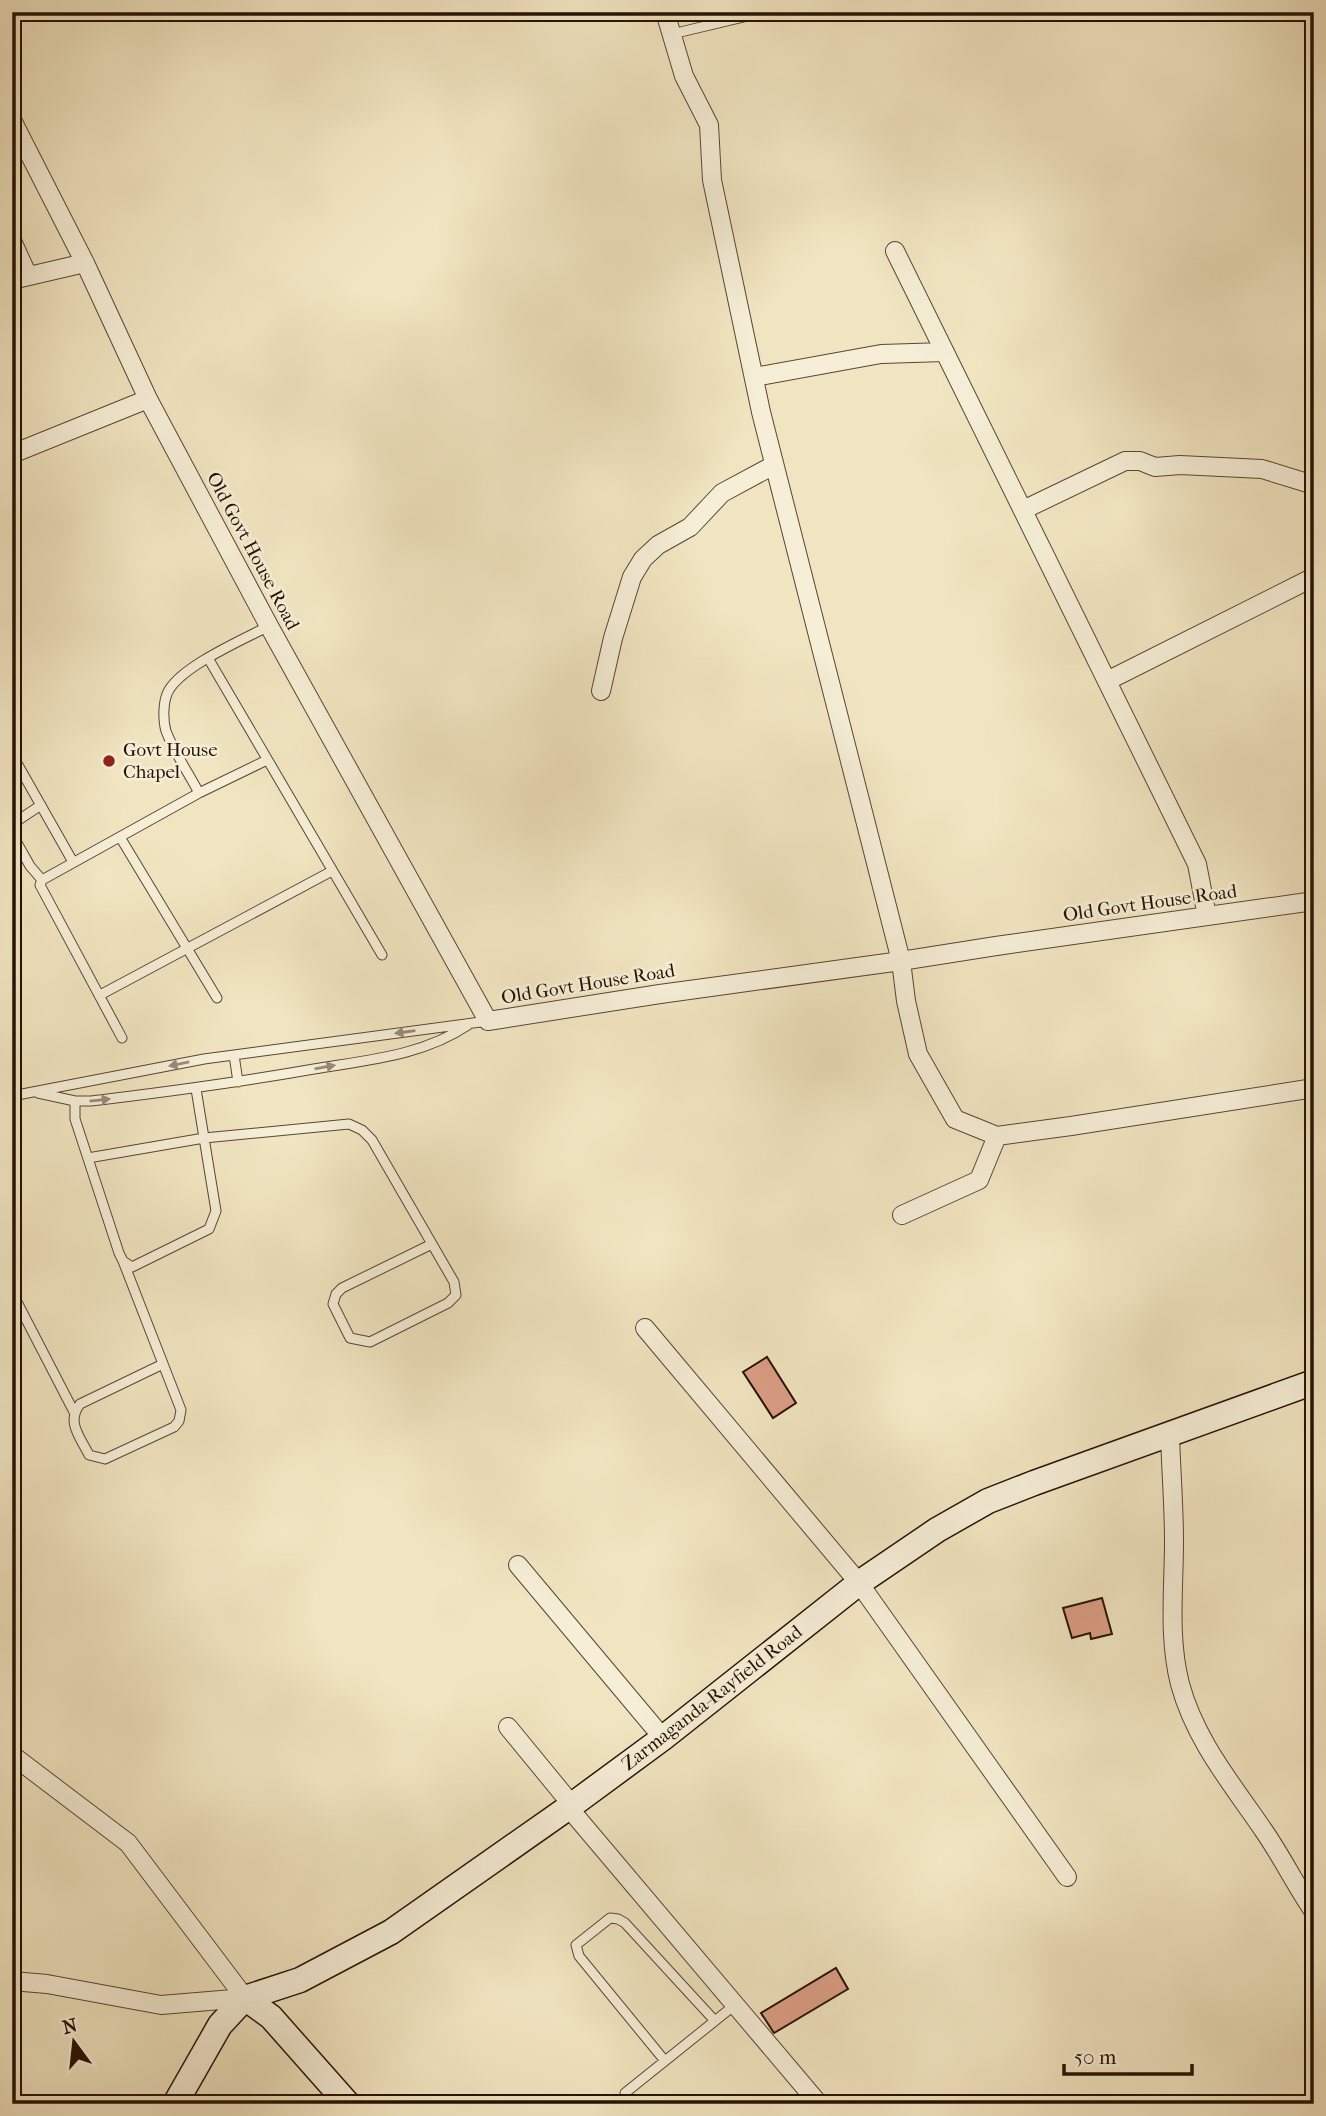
<svg xmlns="http://www.w3.org/2000/svg" width="1326" height="2116" viewBox="0 0 1326 2116" font-family="'IM FELL French Canon',serif">
<rect width="100%" height="100%" fill="#f1e5c1"/>
<filter id="stains"><feTurbulence type="fractalNoise" baseFrequency=".00286" numOctaves="4"/><feColorMatrix values="0 0 0 0 .2 0 0 0 0 .09 0 0 0 0 .02 0 0 0 .5 -.17"/></filter>
<radialGradient id="worn" r=".72"><stop offset=".6" stop-color="#630" stop-opacity="0"/><stop offset="1" stop-color="#630" stop-opacity=".3"/></radialGradient>
<!-- building -->
<path fill="#db9e85" stroke="#251103" stroke-width="2" d="M767,1357L796,1403L773,1418L743,1372Z
M1102,1598L1112,1634L1091,1639L1090,1633L1072,1638L1063,1608Z
M836,1968L848,1989L774,2033L761,2013Z"/>
<g fill="none" stroke-linecap="round" stroke-linejoin="round">
<!-- lane casing -->
<g stroke="#584632" stroke-width="11">
<path id="lane" d="M672,34L764,12
M208,658L382,955
M18,765L73,862
M199,793C190,776 172,748 166,731C163,721 163,704 167,694C177,668 244,639 269,626
M12,827L14,823L41,805
M12,834L30,866L42,880
M120,837L217,998
M100,995L332,871
M122,1038L40,885L42,880L199,793L267,760
M234,1055L238,1082
M38,1093L75,1101H91C166,1092 240,1082 314,1069C367,1060 422,1056 468,1025
M12,1096L204,1059L488,1021
M75,1101V1119L119,1253L123,1261L132,1267L209,1229L216,1211L196,1089
M88,1158L204,1138L349,1124L362,1130L372,1140L454,1282L456,1295L448,1303L370,1342L350,1338L333,1304L336,1294L342,1288L432,1244
M123,1261L181,1410L179,1421L174,1427L105,1459L89,1455C80,1437 66,1422 80,1404L163,1364
M16,1300L74,1412
M665,2061L579,1956L576,1945L610,1918L618,1919L625,1923L715,2021
M625,2093L736,2004"/>
</g>
<!-- street casing -->
<g stroke="#584632" stroke-width="20">
<path id="street" d="M665,12L684,76L709,125L712,180L761,412L901,961L906,1001L918,1054L955,1119L997,1136L1071,1126L1314,1088
M12,120L85,263L148,399L269,626L488,1021L660,994L901,961L996,946L1314,901
M12,241L28,276
M895,251L1197,864L1207,916
M12,280L85,263
M754,377L881,354L945,352
M12,454L148,399
M1023,510L1125,461H1140L1155,467L1180,465L1262,469L1314,485
M1107,681L1314,577
M601,691L613,638L632,577L643,559L658,545L690,527L722,493L774,465
M902,1215L979,1180L997,1136
M645,1328L859,1583L1067,1877
M1170,1435C1171,1470 1174,1506 1174,1541C1174,1589 1168,1637 1180,1684C1195,1740 1232,1784 1264,1831C1282,1857 1296,1886 1314,1912
M518,1565L663,1738
M508,1727L572,1805
M12,1755L128,1843L245,1998
M568,1807L819,2104
M12,1981L47,1984L161,2005L245,1998"/>
</g>
<!-- secondary casing -->
<g stroke="#251103" stroke-width="27">
<path id="secondary" d="M245,1998L271,2017L348,2104
M175,2104L220,2025L245,1998L300,1980L391,1932L572,1805L663,1738L859,1583L937,1530L988,1501L1034,1483L1314,1382"/>
</g>
<!-- lane -->
<use href="#lane" stroke="#f6eed7" stroke-width="9"/>
<!-- street -->
<use href="#street" stroke="#f6eed7" stroke-width="18"/>
<!-- secondary -->
<use href="#secondary" stroke="#f6eed7" stroke-width="24"/>
</g>
<!-- one-way arrows -->
<defs><path id="oneway-solid" d="M-6-.8H1V-3.2L6.5 0L1 3.2V.8H-6Z" transform="scale(1.75)"/></defs>
<g fill="#988b78">
<use href="#oneway-solid" transform="translate(405 1032) rotate(172)"/>
<use href="#oneway-solid" transform="translate(179 1064) rotate(169)"/>
<use href="#oneway-solid" transform="translate(325 1067) rotate(-10)"/>
<use href="#oneway-solid" transform="translate(100 1100) rotate(-6)"/>
</g>
<!-- markers -->
<circle fill="#8f2418" stroke="#f6eed7" stroke-width="2.5" cx="109" cy="761" r="7"/>
<g text-anchor="middle" dominant-baseline="central" stroke-width="5" stroke-linejoin="round" paint-order="stroke">
<!-- street labels -->
<g font-size="19" fill="#251103" stroke="#f6eed7">
<text transform="translate(253 551) rotate(62)">Old Govt House Road</text>
<text transform="translate(1150 903) rotate(-8)">Old Govt House Road</text>
<text transform="translate(588 984) rotate(-9)">Old Govt House Road</text>
<text transform="translate(712 1698) rotate(-38)">Zarmaganda-Rayfield Road</text>
</g>
<!-- poi labels -->
<g font-size="19" fill="#251103" stroke="#f6eed7" text-anchor="start">
<text x="123" y="750">Govt House<tspan x="123" dy="22">Chapel</tspan></text>
</g>
</g>
<!-- margin -->
<rect width="1326" height="2116" fill="none" stroke="#f1e5c1" stroke-width="42"/>
<rect x="14" y="14" width="1298" height="2088" fill="none" stroke="#251103" stroke-width="3.5"/>
<rect x="21" y="21" width="1284" height="2074" fill="none" stroke="#251103" stroke-width="2"/>
<!-- north arrow -->
<g transform="translate(74 2042) rotate(345)" stroke="#f6eed7" stroke-width="5" paint-order="stroke">
<path d="M0-5L12 26L0 18L-12 26Z" fill="#251103"/>
<text y="-10" font-size="19" font-weight="bold" text-anchor="middle" fill="#251103">N</text>
</g>
<!-- scale -->
<path d="M1064 2064v10h128v-10" fill="none" stroke="#251103" stroke-width="3.5"/>
<text x="1074" y="2064" font-size="21" fill="#251103" stroke="#f6eed7" stroke-width="5" paint-order="stroke">50 m</text>
<rect width="100%" height="100%" filter="url(#stains)"/>
<rect width="100%" height="100%" fill="url(#worn)"/>
</svg>
